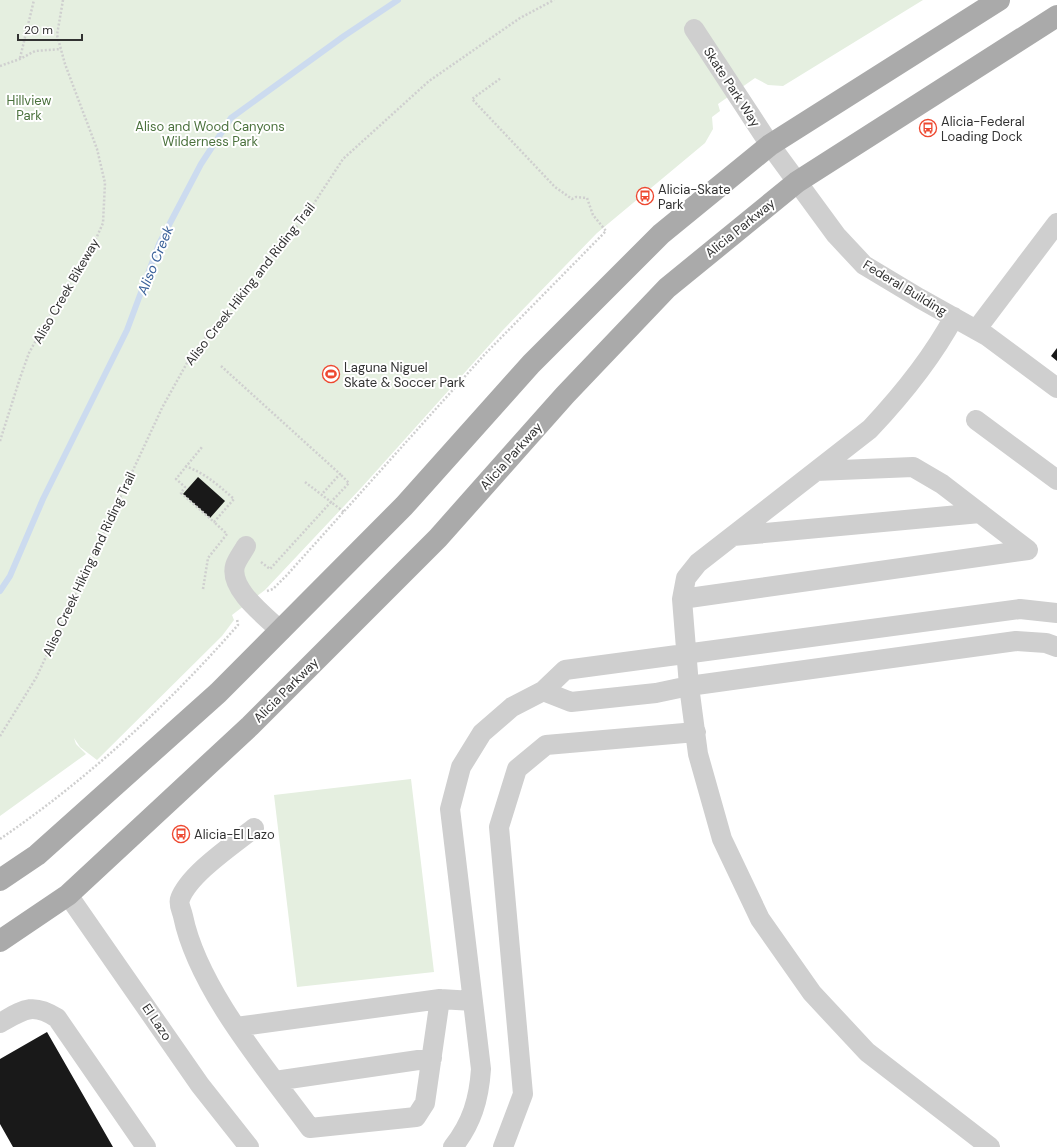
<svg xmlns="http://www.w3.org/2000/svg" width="1057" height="1147" viewBox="0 0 1057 1147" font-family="'DM Sans',sans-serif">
<rect width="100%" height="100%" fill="#fff"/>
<!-- green -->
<path fill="#e5efe0" d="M0,0H923L783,86L768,85L755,78L718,104L720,111L712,117L713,129L705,143L597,233L502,331L362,487L265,590L232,615L234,620L222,636L97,760L80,747L74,738L76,744L86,754L0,816Z
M411,779L434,972L297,987L274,795Z"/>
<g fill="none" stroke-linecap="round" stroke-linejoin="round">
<!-- stream -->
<path stroke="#ccdbef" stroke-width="6" d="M0,591L10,576L43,499L127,330L159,244L201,164L231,118L344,36L398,0"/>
</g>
<!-- building -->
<path fill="#191919" d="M1057,348V361L1051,356Z
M198,477L225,501L210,518L183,494Z
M47,1032L113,1147H13L0,1124V1059Z"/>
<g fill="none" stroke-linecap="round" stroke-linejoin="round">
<!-- path -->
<path stroke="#cfcfcf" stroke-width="2.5" stroke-dasharray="2 2" stroke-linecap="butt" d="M20,58L34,0
M0,66L20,59L35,51L61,49
M221,366L340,474L322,494
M0,441L20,378L29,353L48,318L91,250L103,223L105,183L97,149L65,64L57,35L63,0
M185,466C205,473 218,485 234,499L214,522L181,493L185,487L176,479L202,447
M305,482L331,502L349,483L340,474
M261,562L270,569L331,502L344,512
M203,589L208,558L227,534L214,522
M267,591L273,589L287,575L485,354L606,231L593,215L587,198L576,197L572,199L555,187L472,99L501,78
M0,736L36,678L162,408L192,354L307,214L343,159L429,81L520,18L554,0
M0,839C88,779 168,705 238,625L237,619"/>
<!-- minor -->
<path stroke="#cfcfcf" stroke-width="20" d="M694,29L770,145L836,235L864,265L919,298L987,336L1057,388
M954,317C932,358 901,396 870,429L698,563L686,578L682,599L689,686L698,754L722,839L760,919L812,993L867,1052L990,1147
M976,330L1057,223
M976,420L1057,480
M816,471L913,467L942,484L1028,550
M733,536L980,513
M246,546C243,552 237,559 235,566C229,589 265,616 281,631
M682,599L1028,550
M543,691L571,702L656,693L689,686L1016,641L1046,643L1057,647
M254,828C233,845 189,874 180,899C178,904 182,911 183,916C198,989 266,1068 310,1128L416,1117L425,1103L440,999
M68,895L200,1085L249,1147
M0,1023C23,1010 32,1002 57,1018L146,1147
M236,1027L440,999L473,1001
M275,1081L432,1058
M453,1147C472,1123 479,1099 481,1069L450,809L461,767L482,733L512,707L543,691L565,670L1020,609L1057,613
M503,1147L523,1094L499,827L517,769L546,745L696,732"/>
<!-- major -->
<path stroke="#aaa" stroke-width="22" d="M0,880L37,855L218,693L404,506L531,364L661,234L770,145L999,0
M0,941L68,895L250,726L438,538L565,395L667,288L797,182L1057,16"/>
</g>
<!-- icons -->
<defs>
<g id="bus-ring" transform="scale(0.9)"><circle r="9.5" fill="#fff" stroke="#ee4830" stroke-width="1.5"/><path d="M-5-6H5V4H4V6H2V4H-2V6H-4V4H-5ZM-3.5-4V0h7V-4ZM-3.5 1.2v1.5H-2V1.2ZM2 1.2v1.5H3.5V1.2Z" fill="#ee4830"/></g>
<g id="stadium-ring" transform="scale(0.9)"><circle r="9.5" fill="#fff" stroke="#ee4830" stroke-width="1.5"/><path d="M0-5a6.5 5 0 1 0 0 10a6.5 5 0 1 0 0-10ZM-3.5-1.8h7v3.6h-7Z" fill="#ee4830"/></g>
</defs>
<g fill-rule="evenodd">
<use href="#bus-ring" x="928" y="128"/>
<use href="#bus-ring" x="645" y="196"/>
<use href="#stadium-ring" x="331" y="374"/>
<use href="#bus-ring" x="181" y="834"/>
</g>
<g text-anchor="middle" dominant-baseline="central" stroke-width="4" stroke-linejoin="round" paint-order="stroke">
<!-- street labels -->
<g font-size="13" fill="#323232" stroke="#fff">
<text transform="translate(732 87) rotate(57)">Skate Park Way</text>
<text transform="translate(740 228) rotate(-39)">Alicia Parkway</text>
<text transform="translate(250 284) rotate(-52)">Aliso Creek Hiking and Riding Trail</text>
<text transform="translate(905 288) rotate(31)">Federal Building</text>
<text transform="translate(66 291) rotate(-60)">Aliso Creek Bikeway</text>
<text transform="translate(511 456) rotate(-48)">Alicia Parkway</text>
<text transform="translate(89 564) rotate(-65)">Aliso Creek Hiking and Riding Trail</text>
<text transform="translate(286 690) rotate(-45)">Alicia Parkway</text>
<text transform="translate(157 1022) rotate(56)">El Lazo</text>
</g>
<!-- park labels -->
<g font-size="13" fill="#4a713c" stroke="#fff">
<text x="29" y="100">Hillview<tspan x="29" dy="15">Park</tspan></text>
<text x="210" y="126">Aliso and Wood Canyons<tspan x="210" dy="15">Wilderness Park</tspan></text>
</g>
<!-- poi labels -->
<g font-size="13" fill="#323232" stroke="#fff" text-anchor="start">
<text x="941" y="121">Alicia-Federal<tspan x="941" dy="15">Loading Dock</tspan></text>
<text x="658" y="189">Alicia-Skate<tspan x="658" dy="15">Park</tspan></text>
<text x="344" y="367">Laguna Niguel<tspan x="344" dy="15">Skate &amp; Soccer Park</tspan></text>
<text x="194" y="834">Alicia-El Lazo</text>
</g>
<!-- water labels -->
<g font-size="14" font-style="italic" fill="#3b629a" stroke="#fff">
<text transform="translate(155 260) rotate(-68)">Aliso Creek</text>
</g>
</g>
<!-- scale -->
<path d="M18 34v6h64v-6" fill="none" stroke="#323232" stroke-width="2"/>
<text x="24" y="34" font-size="12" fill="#323232" stroke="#ffffff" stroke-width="3" paint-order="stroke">20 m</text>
</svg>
